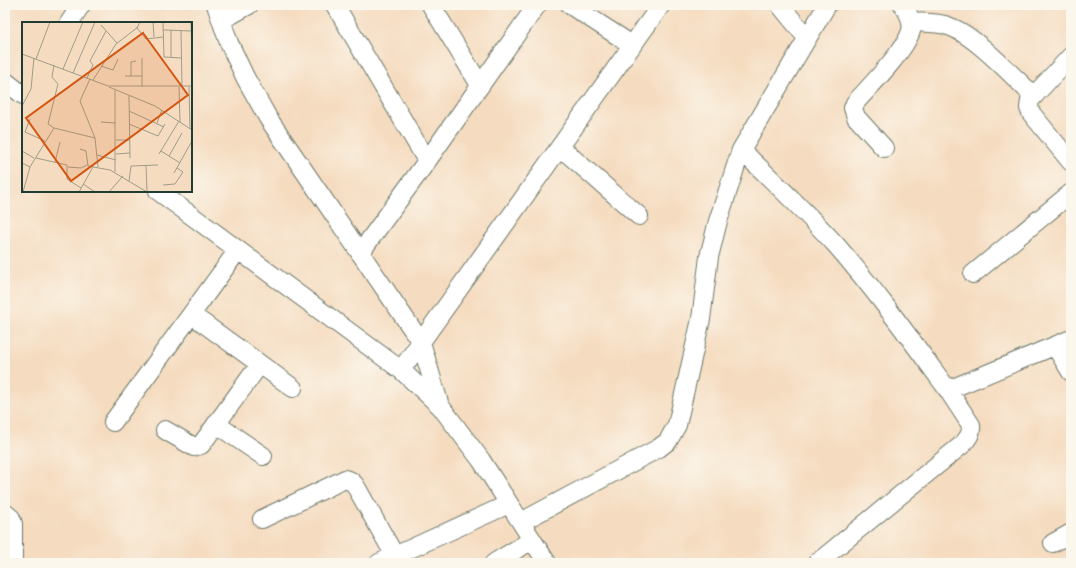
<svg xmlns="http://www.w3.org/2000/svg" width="1076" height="568" viewBox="0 0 1076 568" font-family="'IM FELL Double Pica',serif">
<rect width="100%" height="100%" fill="#fbf7ec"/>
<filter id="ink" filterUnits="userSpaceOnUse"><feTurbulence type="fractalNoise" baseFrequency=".025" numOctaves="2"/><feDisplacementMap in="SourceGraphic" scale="8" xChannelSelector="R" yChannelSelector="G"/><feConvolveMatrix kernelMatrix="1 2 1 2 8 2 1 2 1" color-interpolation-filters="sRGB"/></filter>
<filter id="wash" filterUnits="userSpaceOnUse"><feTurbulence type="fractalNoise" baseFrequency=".012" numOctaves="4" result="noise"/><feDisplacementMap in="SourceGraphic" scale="16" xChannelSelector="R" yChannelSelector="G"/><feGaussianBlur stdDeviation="0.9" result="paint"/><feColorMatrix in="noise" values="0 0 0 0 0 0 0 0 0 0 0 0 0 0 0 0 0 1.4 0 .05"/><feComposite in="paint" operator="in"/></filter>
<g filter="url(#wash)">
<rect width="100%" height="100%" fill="#f5dcc0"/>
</g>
<g filter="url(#ink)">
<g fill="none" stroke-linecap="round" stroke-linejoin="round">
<!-- minor casing -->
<g stroke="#6a7565" stroke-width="20">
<path id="minor" d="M216,5L229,43L245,77L268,118L421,342L440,406
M335,5L427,161
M431,5L480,85
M570,5L632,45
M780,5L807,38
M222,20L249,5
M911,22C923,23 937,22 948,26C974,34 1013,77 1034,96
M69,23L81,5
M1071,56L1030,100L1029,108L1031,113L1071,162
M5,81L23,95
M560,147L639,216
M884,148L856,117L853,108L855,103C870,86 905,51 911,31C913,22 908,12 903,5
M741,150C773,181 806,212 836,245C876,291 912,341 948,390L1071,339
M158,191L401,370L441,407L481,460L547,563
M360,253L427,161L537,5
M973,274L1071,193
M192,315L293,388
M1055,346L1071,372
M401,370L661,5
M113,422L238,250
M216,424L263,456
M165,430L194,447L201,445L260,364
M5,513L11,518L13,524V563
M262,519L345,479L351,481L355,485L395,556
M521,522L659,448L668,441L677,425L701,319L709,257L718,221L741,150L827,5
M1053,543L1071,533
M379,563L509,504
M494,563L532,540
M817,563L963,444C968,438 972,433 971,425L948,390"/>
</g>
<!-- minor -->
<use href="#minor" stroke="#fff" stroke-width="18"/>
</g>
</g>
<!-- overview -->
<g transform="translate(22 22)">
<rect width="170" height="170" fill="#f5dcc0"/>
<path fill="none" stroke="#9f9c88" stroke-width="1" d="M118,0L115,6L124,17L141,15M131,0L132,15M141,0L142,35L159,36M169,0L170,36M79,3L95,21M141,8L170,9M149,8V35M159,8L160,65M0,32L86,64H170M120,36V65M14,37L28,0M79,44L91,48L96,37M41,47L61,0M51,51L73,0M103,54H120M109,54V40L114,39M65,56L71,43L68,39L84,9M68,57L58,79L73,116L76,145M71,58L94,22L116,5M87,65L133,84L170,108M157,65L158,100M167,65L168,107M93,68V150M107,74L108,136M0,84L9,67L12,36M107,89L142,105M8,97L3,110L23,119M79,100L93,101M135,101L140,88M107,102L136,114L143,102M32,106L26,102L36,62L30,55L32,43M94,118H107M58,127L64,129L66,144L88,148L125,170M0,129L12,136M139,129L158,141M94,132L108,131M137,132L157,99M75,133L94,138M147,134L160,111M14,136L45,143V157L59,166M33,140L38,120M0,141L8,145L1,170M124,143L125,169M8,145L32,106L73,116M46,145L59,146L65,143M152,151L170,119M107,159L109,144L136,143M61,162L73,170M141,163L153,162L161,150L155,146M57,170L71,145M87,170L101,154"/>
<path fill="#d45610" fill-opacity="0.15" stroke="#d45610" stroke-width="2" d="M121,11L166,73L49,159L4,96Z"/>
<rect width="170" height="170" fill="none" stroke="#1f3d34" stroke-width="2"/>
</g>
<!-- margin -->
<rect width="1076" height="568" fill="none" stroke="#fbf7ec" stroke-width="20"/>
</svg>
